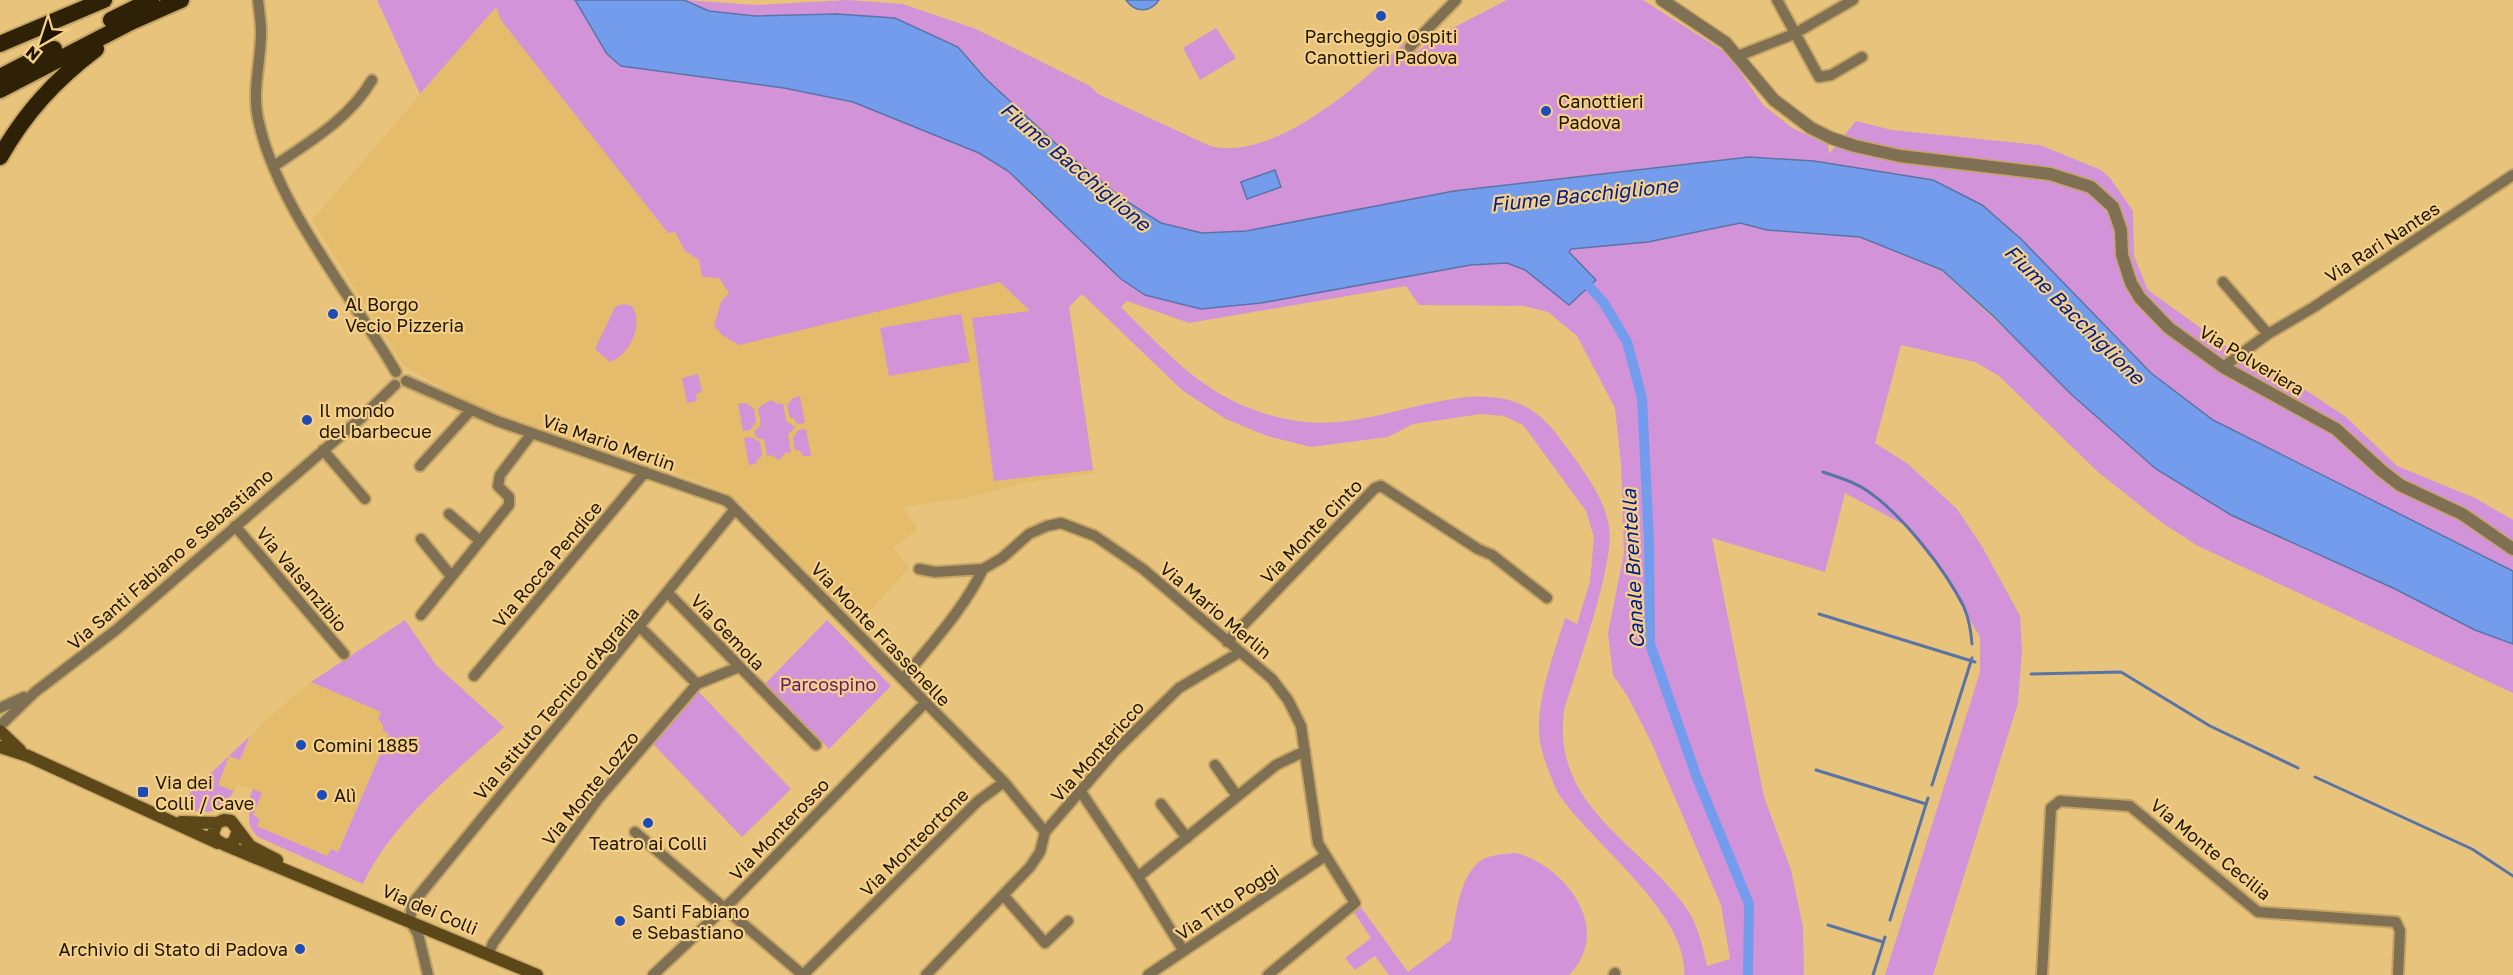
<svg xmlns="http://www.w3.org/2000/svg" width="2513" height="975" viewBox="0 0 2513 975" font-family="'Golos Text',sans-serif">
<rect width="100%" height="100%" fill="#e8c37b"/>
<!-- built -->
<path fill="#e4bc6b" d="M502,0L935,204L1082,294L1069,307L1094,473L1027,482L971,497L903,507L918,530L893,547L909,568L858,624L744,506L725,492L637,458L611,453L484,411L403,365L312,220Z
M311,682L381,712L383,725L389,734L337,852L328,856L257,826L253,816L262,793L237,784L234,791L218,785L229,756L240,760L250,739L265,720Z"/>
<!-- green -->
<path fill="#d393d9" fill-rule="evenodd" d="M377,0H575L607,54L621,66L784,88L853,102L979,153L1008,171L1037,201L1201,309L1261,303L1471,265L1507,263L1525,270L1569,305L1568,252L1571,249L1648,242L1739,223L1767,230L1860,237L1942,271L2156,469L2231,515L2393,588L2475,630L2513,644V693L2198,546L2161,522L2098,472L1999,376L1975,362L1901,345L1875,443L1908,464L1957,509L1983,548L2020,616L2022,651L2018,703L1933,975H1885L1980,672V637L1941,570L1904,525L1845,493L1825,572L1712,538L1764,797L1791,870L1803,927L1804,975H1684C1689,916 1596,846 1562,799C1554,789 1543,756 1540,743C1534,705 1554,654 1565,618L1577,624L1590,582L1594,537L1586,511L1523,425L1504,416L1481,414L1413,424L1388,437L1311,447L1267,436L1226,419L1183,391L1082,294L1069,307L1093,470L994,481L972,318L1030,311L1000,282L739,345L722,335L714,326L721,302L729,293L719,278L702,277L699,260L685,251L675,232L668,233L501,20L496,7L420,94ZM1406,286L1419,305L1524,306L1548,312L1577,336L1615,408L1621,464L1624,553L1608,633L1613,675L1628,697L1651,742L1721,905L1730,959L1707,966C1702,943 1697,921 1682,902C1634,840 1552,804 1564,711C1576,670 1615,565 1609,527C1604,495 1580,466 1561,440C1536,404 1505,392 1460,398C1404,405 1349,431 1291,420C1212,405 1175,361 1121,307L1127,301L1189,323Z
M684,0L757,5L848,0L903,4L976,29L1090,86L1098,94L1210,146C1275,162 1361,83 1405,42L1416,52L1445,32L1507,0H1643L1728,54L1763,105L1791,127L1828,145L1829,154L1856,121L1892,130L2040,145L2101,170L2110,178L2133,211L2134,256L2148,290L2238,355L2307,391L2346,417L2397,466L2475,498L2513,520V571L2213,420L2151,373L2021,239L1982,205L1933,180L1814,161L1684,164L1454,191L1246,231L1202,233L1161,223L1123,199L1066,153L985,78L958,47L895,18L837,14L755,16L709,11Z
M1216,28L1236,58L1200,80L1183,48Z
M623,304L632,306C644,324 630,355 610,362L595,349L615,307Z
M961,314L970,362L889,376L880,328Z
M698,374L702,392L696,394L697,401L687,403L682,378Z
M800,396L805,423L797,424L794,418H790L787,405L793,398Z
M771,400L778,404H783L786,421L795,427L788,435L791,452L785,453L779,460L771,455L767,456L764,439L757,438L754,432L761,425L758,408Z
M746,403L754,409L756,422L750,430L743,431L738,404Z
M806,429L811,456H803L800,451L795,450L793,438L798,430Z
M751,437L760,442L762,456L757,460L756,464L749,465L744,438Z
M405,620L436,665L504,727C454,774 393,820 363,884L258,837C247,826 248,817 252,804L248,802L253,789L262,793L253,815L260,819L257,826L327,856L331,849L338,852L389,734L383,731V725L378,719L381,712L311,682Z
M827,620L891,686L829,749L765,684Z
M698,691L791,789L742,837L653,744Z
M250,736L240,760L229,756L218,785L234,791C220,813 209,816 185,808L190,793Z
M1516,853C1566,866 1614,930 1569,975H1389L1375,956L1355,970L1345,958L1371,938L1353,911L1360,906L1408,972L1451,940C1456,916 1459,878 1479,862C1489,854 1504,854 1516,853Z"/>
<!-- water -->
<path fill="#749ced" stroke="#5a74a6" stroke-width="1.5" d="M575,0H684L709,11L755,16L837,14L895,18L958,47L985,78L1066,153L1123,199L1161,223L1202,233L1246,231L1454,191L1749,157L1814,161L1933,180L1982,205L2021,239L2151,373L2213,420L2513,571V644L2475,630L2393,588L2231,515L2156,469L2072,395L1993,316L1942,270L1860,237L1767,230L1740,223L1648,242L1571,249L1569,252L1596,280L1569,305L1525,270L1507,263L1471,265L1261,303L1201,309L1145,295L1121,279L1008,171L979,153L853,102L784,88L621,66L607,54Z
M1126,0H1159C1150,13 1135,13 1126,0Z
M1275,170L1281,187L1247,199L1241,182Z"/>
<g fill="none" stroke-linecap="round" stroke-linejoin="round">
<!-- stream -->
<path stroke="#5a74a6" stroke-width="3" d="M1823,472C1838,477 1853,481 1866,490C1902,514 1945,569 1964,607C1969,619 1971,631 1972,644
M1819,614L1975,662
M2031,674L2121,672L2210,726L2298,768
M1816,770L1926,804
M2315,777L2472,849L2513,876
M1932,785L1972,658
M1890,920L1928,798
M1828,925L1883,942
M1873,975L1885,937"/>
<!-- canal -->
<path stroke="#749ced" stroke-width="10" d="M1580,276L1604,303L1627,342L1642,398L1649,541L1650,644L1697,778L1749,904L1748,975"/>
<!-- minor casing -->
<g stroke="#c4a465" stroke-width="14">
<path id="minor" d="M258,0C259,11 261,21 261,32C261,63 251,92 259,123C278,208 353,297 396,372
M1777,0L1819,77L1831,75L1862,57
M1410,47L1456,0
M1738,56L1794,34L1853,0
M274,166C311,141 350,118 372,80
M2223,282L2268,334
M2223,367L2268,334L2314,307L2513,175
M406,381L497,421L727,501L1004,782L1045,832
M323,450L365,499
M420,466L470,411
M449,514L480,541
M235,526L344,654
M421,539L451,576
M919,569L935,572L983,569L1002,558L1029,534L1047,526L1061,523L1095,536L1143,569L1272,679L1288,700L1301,726L1318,843L1355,903L1268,975
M668,593L816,745
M421,615L509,505V497L498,486L500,475L532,433
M640,627L697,684
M1227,642L1375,488L1381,486L1478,549L1492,555L1547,598
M474,676L645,472
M903,679C931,644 964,609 983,569
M0,708L24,697
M0,726L35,692L116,630L361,418L395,385
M1215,765L1237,796
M1081,792L1138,877L1183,950
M1161,804L1187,838
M635,832L803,975L978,801L1004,782
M1138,877L1276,765L1305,751
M1004,896L1045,943L1068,921
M489,953L493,943L598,799L697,684L739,667
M428,975L418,934L410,921L412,904L735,509
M653,975L734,899L925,703
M926,975L1030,867L1040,852L1045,832L1114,752L1179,688L1240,652
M1148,975L1325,856
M1614,975L1615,973
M2042,975L2051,808L2060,801L2130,806L2258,912L2396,922L2400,931L2398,975"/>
</g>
<!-- tertiary casing -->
<g stroke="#c4a465" stroke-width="15">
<path id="tertiary" d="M1662,0L1726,43L1774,100L1811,128L1831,138L1855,146L1900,156L2050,174L2091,187L2113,207L2121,230L2122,255L2131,283L2140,298L2169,328L2223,367L2336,429L2382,471L2400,485L2462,514L2513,549"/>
</g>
<!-- secondary casing -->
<g stroke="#c4a465" stroke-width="15">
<path id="secondary" d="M0,731L20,750
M0,747L28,756L218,843
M181,822L217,823
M238,831L233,843L225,845L216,840L213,833L217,823L224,820L231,821L250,846L277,860
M225,845L537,975"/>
</g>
<!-- trunk casing -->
<g stroke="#c4a465" stroke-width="20">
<path id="trunk" d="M111,20L151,0
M0,44L104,0
M0,77L54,49
M0,90L131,22L181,0
M0,157C25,113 55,80 96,49"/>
</g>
<!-- minor -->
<use href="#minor" stroke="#7f7054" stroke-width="10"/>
<!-- tertiary -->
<use href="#tertiary" stroke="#7f7054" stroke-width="12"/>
<!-- secondary -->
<use href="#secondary" stroke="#5c4719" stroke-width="12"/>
<!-- trunk -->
<use href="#trunk" stroke="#2e2106" stroke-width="16"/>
</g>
<!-- markers -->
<g fill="#1d4bb8" stroke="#f5d088" stroke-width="2">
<circle cx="1381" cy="16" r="6"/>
<circle cx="1546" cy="111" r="6"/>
<circle cx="333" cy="314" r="6"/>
<circle cx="307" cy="420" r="6"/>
<circle cx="301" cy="745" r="6"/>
<rect x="137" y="786" width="12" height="12" rx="3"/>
<circle cx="322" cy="795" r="6"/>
<circle cx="648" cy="823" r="6"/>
<circle cx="620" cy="921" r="6"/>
<circle cx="300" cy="949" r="6"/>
</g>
<g text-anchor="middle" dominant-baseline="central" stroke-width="4.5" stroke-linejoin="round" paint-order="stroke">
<!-- poi labels -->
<g font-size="18" fill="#1f1501" stroke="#f5d088" text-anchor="start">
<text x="1381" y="36" text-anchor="middle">Parcheggio Ospiti<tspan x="1381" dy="21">Canottieri Padova</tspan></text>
<text x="1558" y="101">Canottieri<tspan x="1558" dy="21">Padova</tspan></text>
<text x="345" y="304">Al Borgo<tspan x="345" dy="21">Vecio Pizzeria</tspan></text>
<text x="319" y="410">Il mondo<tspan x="319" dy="21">del barbecue</tspan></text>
<text x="313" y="745">Comini 1885</text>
<text x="155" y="782">Via dei<tspan x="155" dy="21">Colli / Cave</tspan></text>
<text x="334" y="795">Alì</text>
<text x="648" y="843" text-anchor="middle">Teatro ai Colli</text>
<text x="632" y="911">Santi Fabiano<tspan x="632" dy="21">e Sebastiano</tspan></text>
<text x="288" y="949" text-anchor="end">Archivio di Stato di Padova</text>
</g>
<!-- street labels -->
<g font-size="18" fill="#1f1501" stroke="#f5d088">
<text transform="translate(2382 242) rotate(-33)">Via Rari Nantes</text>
<text transform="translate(2252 360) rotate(31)">Via Polveriera</text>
<text transform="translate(609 442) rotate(19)">Via Mario Merlin</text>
<text transform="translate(1311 531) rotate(-46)">Via Monte Cinto</text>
<text transform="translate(170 559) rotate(-41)">Via Santi Fabiano e Sebastiano</text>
<text transform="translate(547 564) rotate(-50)">Via Rocca Pendice</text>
<text transform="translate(302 579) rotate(50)">Via Valsanzibio</text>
<text transform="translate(1216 610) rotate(40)">Via Mario Merlin</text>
<text transform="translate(728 632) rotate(46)">Via Gemola</text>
<text transform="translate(881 634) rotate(46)">Via Monte Frassenelle</text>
<text transform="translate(556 703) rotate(-50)">Via Istituto Tecnico d'Agraria</text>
<text transform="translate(1097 751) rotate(-48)">Via Montericco</text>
<text transform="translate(590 788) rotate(-51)">Via Monte Lozzo</text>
<text transform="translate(779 829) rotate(-46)">Via Monterosso</text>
<text transform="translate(914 842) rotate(-45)">Via Monteortone</text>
<text transform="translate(2211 849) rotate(39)">Via Monte Cecilia</text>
<text transform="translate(1227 902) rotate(-34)">Via Tito Poggi</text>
<text transform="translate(430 909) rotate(23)">Via dei Colli</text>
</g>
<!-- park labels -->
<g font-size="18" fill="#66186e" stroke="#f5d088">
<text x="828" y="684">Parcospino</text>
</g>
<!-- water labels -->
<g font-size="20" font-style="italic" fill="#001c92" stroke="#f5d088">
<text transform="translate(1076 166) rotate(40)">Fiume Bacchiglione</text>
<text transform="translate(1584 194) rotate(-6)">Fiume Bacchiglione</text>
<text transform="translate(2075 314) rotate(45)">Fiume Bacchiglione</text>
<text transform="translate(1632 569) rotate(-93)">Canale Brentella</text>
</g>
</g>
<!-- north arrow -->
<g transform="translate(42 42) rotate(219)" stroke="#f5d088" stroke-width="4.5" paint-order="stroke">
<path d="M0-4.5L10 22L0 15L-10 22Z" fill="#1f1501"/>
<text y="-9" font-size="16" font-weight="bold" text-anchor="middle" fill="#1f1501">N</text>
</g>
</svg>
